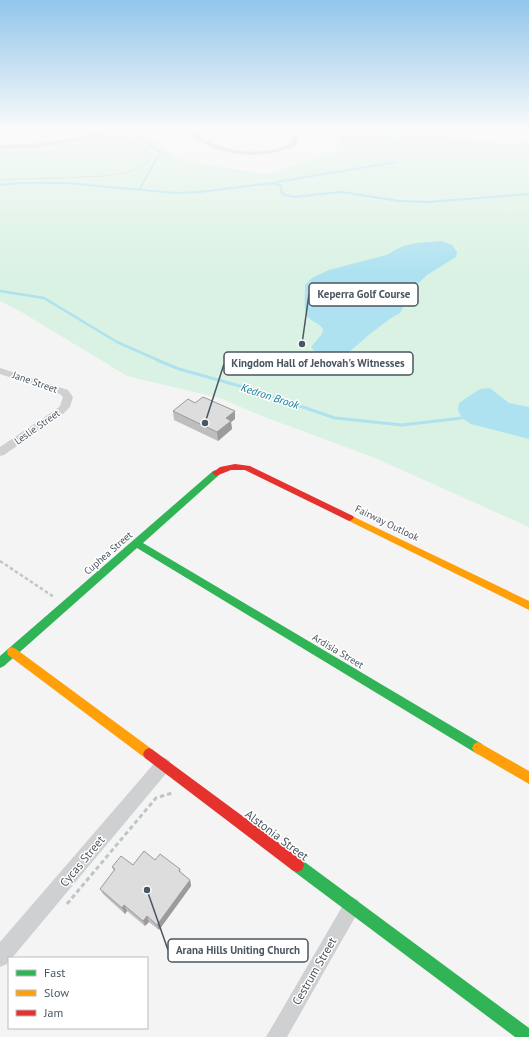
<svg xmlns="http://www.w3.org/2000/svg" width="529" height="1037" viewBox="0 0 529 1037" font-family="'PT Sans',sans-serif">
<rect width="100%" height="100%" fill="#f4f4f4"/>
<!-- green -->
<path fill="#d9f2e3" d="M331,128H413L426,134L482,142L517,143L529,140V527L375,458L262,416L220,398L127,376L23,313L0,301V148L37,147L141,129L176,158L206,165L267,174L338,150L339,134Z"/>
<!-- water -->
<path fill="#aee2f0" d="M442,241L452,245L457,252L456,257L427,275L404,297V306L400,313L391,318L370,334L348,353C337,359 319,358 311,347L322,334L323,329C319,323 313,322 308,317C302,311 306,294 305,285L312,278L329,270L386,255L403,246L417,243Z
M490,388L509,403L529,407V439L471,424L462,418L458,410L459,403L480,389Z"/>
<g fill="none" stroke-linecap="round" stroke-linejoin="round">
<!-- stream-far2 -->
<path stroke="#aee2f0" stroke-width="2" d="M375,128L402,146
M276,182L397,162
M0,185L22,183H66L176,193L200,192L273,183L281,186L282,194L293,197L342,192L399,201L427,202L529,194
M139,190L159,154V152L146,141L143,136"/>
<!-- stream-far1 -->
<path stroke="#aee2f0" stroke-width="2.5" d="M0,291L44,298L117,342L160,361"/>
<!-- stream -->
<path stroke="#aee2f0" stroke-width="3" d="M157,360L179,369L247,388L335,418L402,425L462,418"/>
<!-- path-far2 -->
<path stroke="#bcc7c4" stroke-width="1" stroke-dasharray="1.5 1" stroke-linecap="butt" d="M0,180L107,176L128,172L143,166L151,158L146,149L134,143L133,138L136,135"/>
<!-- path-far1 -->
<path stroke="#bcc7c4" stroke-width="2.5" stroke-dasharray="3.5 2.5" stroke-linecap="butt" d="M0,561L54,597"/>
<!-- path -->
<path stroke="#bcc7c4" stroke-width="3" stroke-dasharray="4.5 3" stroke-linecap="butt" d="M67,904L156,798L172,793"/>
<!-- street -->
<path fill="#ced0d2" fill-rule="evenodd" d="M131,128H141L42,147L0,149V145L42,143Z
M183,128C192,128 196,134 204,139C230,153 263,156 290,144L293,136L289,131L282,129V128L293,129L299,136L295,146C264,160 222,158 194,137C190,134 185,131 183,128Z
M466,128H504L494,131L468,130Z
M0,368L68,390L73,397L70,407L63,414L4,455L0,456V447L55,410L60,406L63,397L60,394L0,374Z
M163,757L169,760L171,765L169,770L12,958H9L7,964L0,967V942L157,760Z
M352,897L358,900L361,906L358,912L287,1037H266L346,900Z"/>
<!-- fast -->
<path fill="#30b455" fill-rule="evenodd" d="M216,470L220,473L219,475L143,543L482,744L484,748L482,752L478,754L474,752L137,548L4,666L0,668V656L213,471Z
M297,858L302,860L529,1028V1037H515L292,870L290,865L292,860Z"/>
<!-- slow -->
<path fill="#ff9f0a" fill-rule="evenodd" d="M350,515L529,601V610L347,520L346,518Z
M12,647L16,649L153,750L155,754L153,758L149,760L145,758L8,655L7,652L8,649Z
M478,742L529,771V784L474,752L472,748L474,744Z"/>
<!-- jam -->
<path fill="#e5322d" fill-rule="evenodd" d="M235,464L250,466L353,516L354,518L350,521L347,520L245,470H231L216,476L212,473L220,467Z
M149,748L153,750L302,860L304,865L302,870L297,872L292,870L145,758L143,754L145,750Z"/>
</g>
<!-- wall -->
<path fill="#bebebf" d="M173,411L235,419L231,422L232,429L218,441L174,420Z
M155,860L180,869L181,873L190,880L191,886L159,930L149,922L145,926L127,911L125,914L103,894L100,889L114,871L112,867L133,865Z"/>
<!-- shaded-wall -->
<path fill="#9b9b9b" d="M235,411V419L231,422L232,429L218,441L217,432L226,418Z
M190,880L191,886L159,930L157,925Z
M124,905L127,911L125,914L122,908Z
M147,916L149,922L145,926L143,921Z"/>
<!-- building -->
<path fill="#ddddde" stroke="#9b9b9b" d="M203,397L235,411L226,418L231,421L217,432L173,411L188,399L195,403Z
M144,851L155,860L160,854L180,869L179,871L190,880L157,925L147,916L143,921L124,905L122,908L100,889L115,869L112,867L121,856L133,865Z"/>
<!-- sky -->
<linearGradient id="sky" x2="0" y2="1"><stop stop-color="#91c6eb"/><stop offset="0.47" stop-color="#fafafa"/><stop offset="1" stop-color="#fafafa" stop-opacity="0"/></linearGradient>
<rect width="529" height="273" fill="url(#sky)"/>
<g text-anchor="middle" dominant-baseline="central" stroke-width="3" stroke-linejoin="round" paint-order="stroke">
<!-- street labels -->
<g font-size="10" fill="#4a5661" stroke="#fff">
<text transform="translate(35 382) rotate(19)">Jane Street</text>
<text transform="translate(37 427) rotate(-35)">Leslie Street</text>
<text transform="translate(387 523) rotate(26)">Fairway Outlook</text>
<text transform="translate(108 553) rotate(-41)">Cuphea Street</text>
<text transform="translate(338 651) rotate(31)">Ardisia Street</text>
</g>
<!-- water labels -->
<g font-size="11" font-style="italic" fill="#0c7c9b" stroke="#fff">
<text transform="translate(270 396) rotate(18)">Kedron Brook</text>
</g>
<!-- near-street labels -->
<g font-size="12" fill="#4a5661" stroke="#fff">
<text transform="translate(277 835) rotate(37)">Alstonia Street</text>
<text transform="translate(82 861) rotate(-50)">Cycas Street</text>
<text transform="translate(314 971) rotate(-60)">Cestrum Street</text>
</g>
</g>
<!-- callouts -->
<path fill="none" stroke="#4a5661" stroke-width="1.5" d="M302 344L309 294M205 423L224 364M147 890L168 950"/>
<g fill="#4a5661" stroke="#fff" stroke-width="1.5">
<circle cx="302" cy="344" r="4"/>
<circle cx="205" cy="423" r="4"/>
<circle cx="147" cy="890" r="4"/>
</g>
<g fill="#fff" stroke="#4a5661" stroke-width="1.5">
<rect x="309" y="283" width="109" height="23" rx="4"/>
<rect x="224" y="352" width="189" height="23" rx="4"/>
<rect x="168" y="939" width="140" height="23" rx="4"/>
</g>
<g font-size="11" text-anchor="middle" font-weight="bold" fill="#4a5661">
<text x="364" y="298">Keperra Golf Course</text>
<text x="318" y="367">Kingdom Hall of Jehovah's Witnesses</text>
<text x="238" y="954">Arana Hills Uniting Church</text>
</g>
<!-- legend -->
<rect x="8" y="957" width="140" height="72" fill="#ffffff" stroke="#b7bbc0"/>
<rect x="16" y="970" width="20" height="6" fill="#30b455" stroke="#b7bbc0"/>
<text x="44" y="977" font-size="12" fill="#4a5661">Fast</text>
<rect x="16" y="990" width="20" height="6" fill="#ff9f0a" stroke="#b7bbc0"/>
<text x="44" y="997" font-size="12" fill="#4a5661">Slow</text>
<rect x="16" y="1010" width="20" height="6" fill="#e5322d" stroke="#b7bbc0"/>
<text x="44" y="1017" font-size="12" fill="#4a5661">Jam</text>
</svg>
